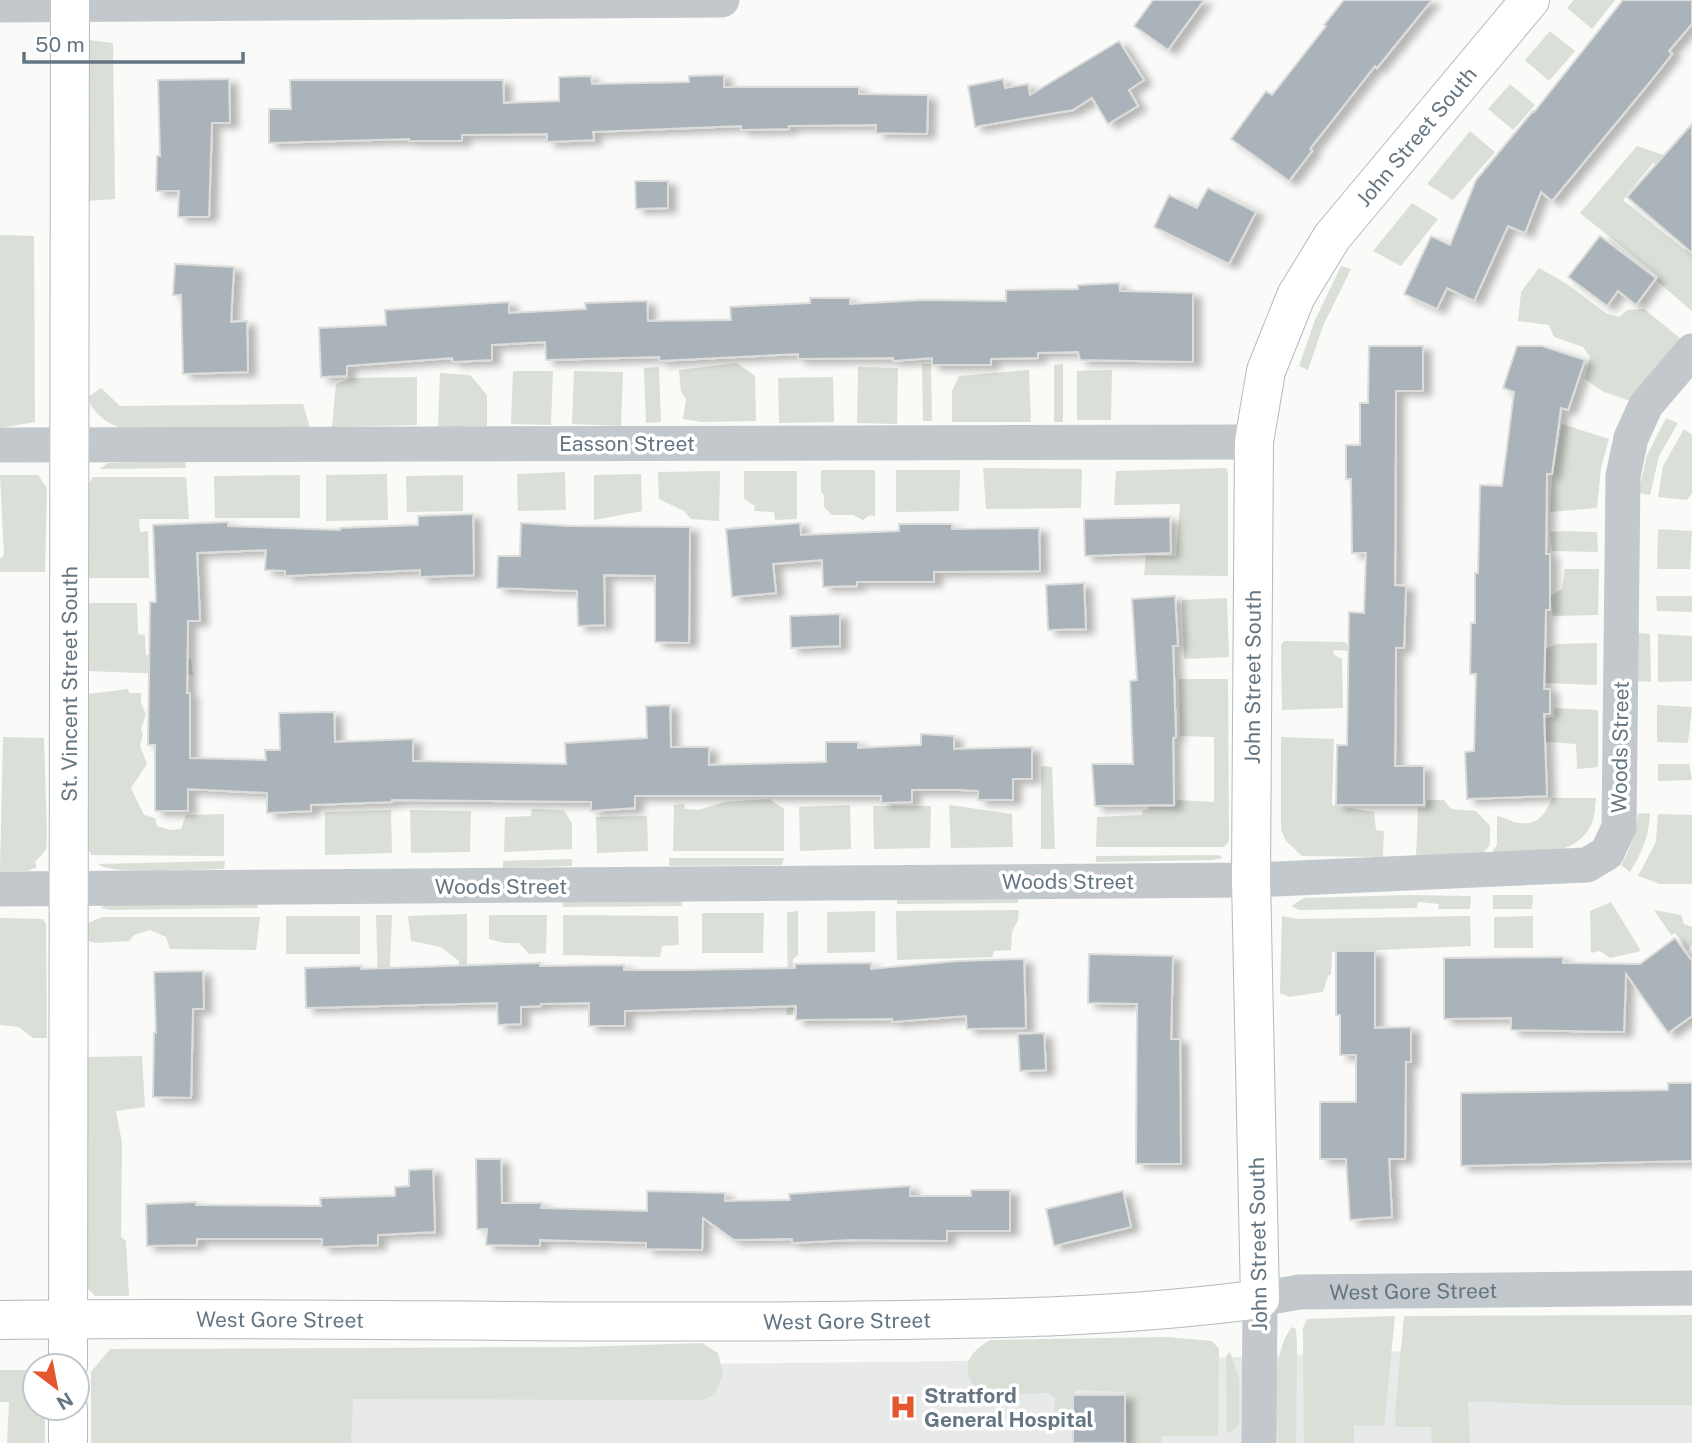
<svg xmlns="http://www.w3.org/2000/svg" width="1692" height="1443" viewBox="0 0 1692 1443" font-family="'Public Sans',sans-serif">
<defs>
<filter id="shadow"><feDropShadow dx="8" dy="4.5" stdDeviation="3.5" flood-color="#0004"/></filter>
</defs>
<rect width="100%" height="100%" fill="#fafaf8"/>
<!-- built -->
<path fill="#e8e9e9" d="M1692,1341V1443H114L115,1371L1207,1358Z"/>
<!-- green -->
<path fill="#dadfd7" d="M1574,0H1615L1592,29L1567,8Z
M1550,31L1575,51L1549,81L1525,60Z
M89,40L113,43L115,199L87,201Z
M1510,84L1535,105L1513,130L1488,109Z
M1470,131L1495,152L1453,200L1427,184Z
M1637,146L1669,157L1662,169L1653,163L1623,200L1685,250L1692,243V311L1657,281L1658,276L1580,213Z
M1412,203L1438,219L1401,266L1373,251Z
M0,235L34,236L35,422L0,428Z
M1341,266L1351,269L1323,326L1308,370L1299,366L1315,320Z
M1539,268L1567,284L1607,314L1619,317L1627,310L1644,309L1680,338L1630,401L1602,391L1585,379L1590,357L1583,347L1554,337L1549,325L1518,321L1521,292Z
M737,363L755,376L756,421L701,422L683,419L686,399L681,392L679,370Z
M922,364H931L932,421H923Z
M1063,364V422H1054V365Z
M659,367L661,422L646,423L644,368Z
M858,367L898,368L897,424L857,423Z
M1029,370L1031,422H952V391L959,376Z
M1112,370L1111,420H1077V371Z
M513,371H553L551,425L511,424Z
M574,371L623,372L621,426L572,424Z
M440,373L470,375L487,395V426L438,428Z
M417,377V425L332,427L336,384L351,378Z
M833,377L834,422L779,423L778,378Z
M101,388L120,406L303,404L310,428L131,430C110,426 97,418 87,398Z
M1666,418L1678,423L1659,456L1650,495L1638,493L1647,455Z
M1562,424L1609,439L1601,468L1597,508L1550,512L1552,477Z
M1684,429L1692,435V493L1687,500L1658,497L1663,466Z
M185,461L186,468L99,469L108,463Z
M983,468L1082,469L1081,508L986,509Z
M1226,468L1228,472V576L1144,575L1146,556H1176L1180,504L1114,505L1116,471Z
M821,470H875V516L870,515L863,520L853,515H832L824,507V495L821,492Z
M896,470H960L959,511L896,512Z
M720,471L719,521L691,519L684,511L659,499L658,472Z
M744,471H797V519L775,520L774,512L754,511L755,506L744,499Z
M565,472L566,510L518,511L517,474Z
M387,474L388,520L326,521V475Z
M641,474L642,511L594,520V475Z
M0,475H38L47,488L45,572H0V559L4,555Z
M300,475V518H215L214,476Z
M463,475V511L407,512L406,476Z
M93,477H186L189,519H139L140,532L148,531L149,578H88L87,486Z
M1658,529L1692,531L1690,569H1657Z
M1565,531L1597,532L1598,552L1552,551L1550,532Z
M1565,569H1599L1598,615L1553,616L1550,596L1562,589Z
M1656,596H1692V612L1657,611Z
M1227,598L1229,657L1184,659L1182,600Z
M88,603H137L138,634L145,635L146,655L191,659L193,675L87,671Z
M1638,633L1650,634L1651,682L1638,681Z
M1658,634L1692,636V681L1658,682Z
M1284,641L1345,642L1349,647V651L1334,650L1333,654L1342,659L1343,708L1282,710L1281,645Z
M1597,643V685L1545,683L1546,649L1557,644Z
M1179,679H1228L1229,841L1224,847H1096L1097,817L1142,815L1143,810H1148V806L1175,807L1177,800L1214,802V737L1180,736Z
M128,689L129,693H141V703L146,714L141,729L143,734L140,746L147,764L131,788L144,815L155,818L157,826L170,830L181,829L186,815L224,814V856L91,855L88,848L89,694Z
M1657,705L1692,707L1688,743L1657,742Z
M1554,708L1598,710V767L1577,769L1576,744L1538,741L1536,719L1554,717Z
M3,737L44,738L47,835L46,850L35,862L37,867L27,871H0Z
M1281,737L1334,739L1332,805L1374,812L1376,830L1384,831L1383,857L1302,856L1286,841L1281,830Z
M1658,764H1689L1692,780L1658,781Z
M1041,766L1052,767L1055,849H1041Z
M1552,798H1596C1595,804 1595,813 1593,820C1579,861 1523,854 1489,856L1497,845V816C1505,817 1511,822 1519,823C1538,826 1546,813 1552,798Z
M769,799L784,809V851H673L674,805L684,804L685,809L698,810L725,802Z
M1427,800H1444L1451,809L1476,811L1490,826V845L1481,855H1416L1418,807L1425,808Z
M850,805L851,849L800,851L799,807Z
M949,805L1012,814L1013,847L951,848Z
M873,806H931L930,848L874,849Z
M532,809L564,810L572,824V849L504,852L505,817L531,816Z
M391,810L392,853L325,855V812Z
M410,810L471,811L470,852L411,853Z
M1650,813C1649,837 1642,852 1630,872L1621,865C1631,849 1635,833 1638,814Z
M1658,814L1692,815V884H1660L1638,876L1656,842Z
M647,816L648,851L597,853L596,817Z
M1218,855L1223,858L1211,860L1096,862V856Z
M669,858H784L782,865L669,866Z
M572,859V866L503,868V861Z
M225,861L224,869C201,869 113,876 98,864Z
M1409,895L1471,896L1470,909H1438L1439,904L1418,902L1417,908L1299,910L1291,906L1304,898Z
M1493,895H1533L1532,909H1493Z
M1018,897V903L897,904V898Z
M682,899V906L563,907V900Z
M257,902L258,908L111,910L101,908L107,903Z
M1611,902L1641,951L1610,958L1600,951L1591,953L1590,911Z
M1019,910L1018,920L1012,932L1011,950L994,951L992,957L897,960L896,911Z
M1654,910L1681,915L1684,924L1692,927V945L1688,950L1675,933L1671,935Z
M798,911V955L793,959V1015H786L788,1005L787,912Z
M875,911V952L827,953V912Z
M702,913H764L763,953H702Z
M467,914V1000L459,1001V961L441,947L411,941L408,916Z
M376,915H392L389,988L378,989Z
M489,915H547L546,953L529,954L519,943H504L489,939Z
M563,915L678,916L679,945L662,946L660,957L563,955Z
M286,916H360V954H286Z
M1282,916L1299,919L1470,916L1471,946L1332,952L1331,974L1328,976L1323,992L1289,997L1280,993Z
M1533,916V948H1494V917Z
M102,917H260L256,950L170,949L166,937L150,930L134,935L129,941L96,943L87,941L88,923Z
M0,918L43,919L46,924L47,1038H33L19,1027L0,1025Z
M142,1056L145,1107L116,1111L122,1143L121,1237L126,1241L129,1296H95L87,1288V1057Z
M1692,1315V1405H1563L1468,1401L1470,1443H1432L1431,1427H1396L1395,1413L1404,1316Z
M1395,1316L1384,1426L1354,1425V1443H1304L1303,1328L1307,1319Z
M1292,1327L1296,1329L1297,1345L1296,1443H1278C1278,1409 1270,1354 1292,1327Z
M1166,1337L1212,1341L1219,1349L1218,1436H1162L1161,1443H1128L1126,1392L1075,1390L1070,1428L1054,1427L1055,1397L1047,1393L978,1395C962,1368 963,1357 990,1340Z
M702,1343L718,1353L723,1374L715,1394L703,1400L353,1399L351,1443H91V1372L110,1349L579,1347Z
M1230,1352L1239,1378V1425L1227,1434L1226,1356Z
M0,1370H35V1408H45V1443H7L9,1402H0Z"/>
<!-- building -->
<path fill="#aab3b9" stroke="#dcdcda" stroke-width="2" filter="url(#shadow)" d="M1153,0H1204L1168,50L1134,26Z
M1344,0H1432L1377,68L1375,66L1310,149L1312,151L1289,181L1231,139L1266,91L1272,95L1326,26L1324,25Z
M1623,0H1692V24L1669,51L1672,54L1650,82L1552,201L1541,192L1525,233L1508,226L1474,301L1447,288L1437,309L1404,294L1431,236L1450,245L1476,180L1533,111L1534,112Z
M1119,41L1144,80L1129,90L1138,106L1108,124L1092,98L1073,110L975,127L968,86L1003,79L1005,88L1028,84L1030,95Z
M724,75V87H859V94L928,95L927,134L876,133V125L789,126V129L741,130V126L593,132L594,140L547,142V134L462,135V141H409V139L269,143V109H291L290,80H503L504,103L559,101V77L591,76L592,84L689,82V76Z
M229,79L230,123H212L209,217H178L179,191H156L157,156H160L158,80Z
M1692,124V253L1627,197Z
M635,181H668V208L636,209Z
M1208,188L1256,212L1229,264L1154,227L1169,195L1197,208Z
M1600,236L1656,278L1636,305L1618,291L1607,306L1568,277Z
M175,264L234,267L231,322L247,321L248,372L183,374L181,295H173Z
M1119,283L1120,291L1193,293V362L1080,360L1078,352L1038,353V358L991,359V365H932V358L893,361V358L798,359V354L659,361V357L546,360L545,342L492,345V360L453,362L452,358L347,366V376L321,377L319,328L386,325L385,310L509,302V313L586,309L585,303L647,301L648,321L731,320L730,307L810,303V298H850V304L924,300L1006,301V290L1078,289V285Z
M1369,346H1423V391H1396L1395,585L1406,586L1404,648H1396L1395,766H1424V805H1336L1337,745H1347L1349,612L1364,613L1366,553H1352L1351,479H1346V445H1360V403H1368Z
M1517,346H1542L1585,360L1568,410L1561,408L1552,474H1547L1546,554H1550V610H1546L1544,689H1550V714H1544L1547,796L1467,799L1465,752L1474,751L1476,674H1470L1471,623H1475V573H1478L1480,485L1502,486L1514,392L1503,388Z
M473,514L474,575L420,577V570L285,576V571L265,570L266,550L197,553L200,621H188L187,693H190V758L266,760L265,750H280L279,713L334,712L335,742L413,739V761L566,764L565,743L647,738L646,706L670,705L671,747H709V765L826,762V742H858V748L921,745V734L954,736V749L1032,747V779H1013V800H978V791L961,790H912V802L881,803V796H635V808L591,811V802L392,800V802L311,805V811L267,813V793L188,789V811H155V745H148L150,602H156L153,525L228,522V526L340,530V528L418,525V516Z
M1170,517L1171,553L1085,556L1084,519Z
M521,523L568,526L690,527L689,643L655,642V576L604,575L605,625L578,626L577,591L497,588L498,556H520Z
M800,523L801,535L899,531V524H952V529L1039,528L1040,571L934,572V582H857V586L823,587L822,560L773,564L776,593L732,597L726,529Z
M1084,583L1086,629L1048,630L1046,585Z
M1175,596L1178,646H1173L1176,737L1173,738L1174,805L1095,806L1092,764H1133L1130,681L1137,680L1132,599Z
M840,614V646L791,648L790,616Z
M1675,938L1692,961V1016L1668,1033L1626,974L1624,1032L1511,1030V1018L1444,1019V958L1563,957V963L1640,964Z
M1336,951H1375V1028L1411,1027V1062H1406L1405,1159H1389L1392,1217L1350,1220L1346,1159H1320V1102H1356V1055H1340V1015H1336Z
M1089,954L1173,956L1171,1039H1180L1181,1164H1136L1137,1004L1088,1003Z
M1024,959L1026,1028L967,1029L966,1016L892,1022V1019L796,1020V1006L625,1011V1026H589V1003L541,1004V1006L521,1007V1024L498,1025L497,1003L306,1008L305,968L361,966V969L540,963V966L624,965V970H689L795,968V964L871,963V969L958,961Z
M203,971L204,1009H193L191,1098L153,1097L154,1033H156L154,972Z
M1044,1033L1046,1070L1020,1071L1018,1034Z
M1668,1083H1692V1161L1461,1166V1093L1668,1090Z
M476,1159H501L502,1203H542L541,1208L647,1211V1191L725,1193V1201L790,1200L789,1194L910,1186V1196H971V1190H1010V1231H947V1241L852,1240L792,1243V1239L734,1240L703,1218L702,1250L646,1249V1243L540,1240V1246L486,1245L487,1229H477Z
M433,1169L435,1232L378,1235V1245L322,1247V1239H197V1245L147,1246L146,1204L196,1202V1205L321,1206L320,1198L395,1196V1187L409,1186V1170Z
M1123,1191L1131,1227L1054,1246L1046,1209Z
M1073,1395H1125V1443H1073Z"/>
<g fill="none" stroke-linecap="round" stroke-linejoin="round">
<!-- secondary casing -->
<g stroke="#b3babf" stroke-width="40">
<g id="secondary">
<path id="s2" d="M0,1320C272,1316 545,1324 817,1321C965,1319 1113,1319 1260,1299L1251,880L1252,723L1254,442L1266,371L1296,296L1332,237L1530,0"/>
<path id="s3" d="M68,1366L70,0"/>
<path d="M68,1443V1408"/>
</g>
</g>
<!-- street -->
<g stroke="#c3c8cc" stroke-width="35">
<path d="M0,5L722,0"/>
<path d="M0,445L1254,442"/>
<path d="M0,889L1251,880L1587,865L1607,853L1619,827L1623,476L1631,438L1646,405L1692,351"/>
<path id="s1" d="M1259,1443L1260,1299L1299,1292L1692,1288"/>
</g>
<!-- secondary -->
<use href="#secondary" stroke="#fff" stroke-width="38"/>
</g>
<!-- icons -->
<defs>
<g id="hospital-bare" transform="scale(2.1)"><path d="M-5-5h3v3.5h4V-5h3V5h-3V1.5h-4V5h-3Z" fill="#e4572e" stroke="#fff" stroke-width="2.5" paint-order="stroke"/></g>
</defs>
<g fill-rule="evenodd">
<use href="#hospital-bare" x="903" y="1407"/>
</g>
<g text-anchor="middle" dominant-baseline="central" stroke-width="7" stroke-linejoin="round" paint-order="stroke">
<!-- street labels -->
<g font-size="21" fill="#657683" stroke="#fff">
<text stroke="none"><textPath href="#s2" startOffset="2471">John Street South</textPath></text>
<text x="627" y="443">Easson Street</text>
<text stroke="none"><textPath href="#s2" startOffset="1883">John Street South</textPath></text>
<text stroke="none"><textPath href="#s3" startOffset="682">St. Vincent Street South</textPath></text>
<text transform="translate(1620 747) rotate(-89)">Woods Street</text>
<text x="1068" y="881">Woods Street</text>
<text x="501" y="886">Woods Street</text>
<text transform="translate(1258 1244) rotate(-91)">John Street South</text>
<text stroke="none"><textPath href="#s1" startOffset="298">West Gore Street</textPath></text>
<text stroke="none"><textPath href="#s2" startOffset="280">West Gore Street</textPath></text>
<text stroke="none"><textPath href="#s2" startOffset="847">West Gore Street</textPath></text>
</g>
<!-- poi labels -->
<g font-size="21" font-weight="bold" fill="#657683" stroke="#fff" text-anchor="start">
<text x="924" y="1395">Stratford<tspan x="924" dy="24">General Hospital</tspan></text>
</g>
</g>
<!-- north arrow -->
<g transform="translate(56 1387) rotate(148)"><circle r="33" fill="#ffffff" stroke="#c1c8cd" stroke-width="2"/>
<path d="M0-5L12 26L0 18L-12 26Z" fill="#e4572e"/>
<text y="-10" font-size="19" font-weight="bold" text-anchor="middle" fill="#657683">N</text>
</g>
<!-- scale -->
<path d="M24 52v10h219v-10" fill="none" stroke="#657683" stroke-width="3.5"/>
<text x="35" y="52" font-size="21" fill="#657683" stroke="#ffffff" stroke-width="5" paint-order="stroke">50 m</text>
</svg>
